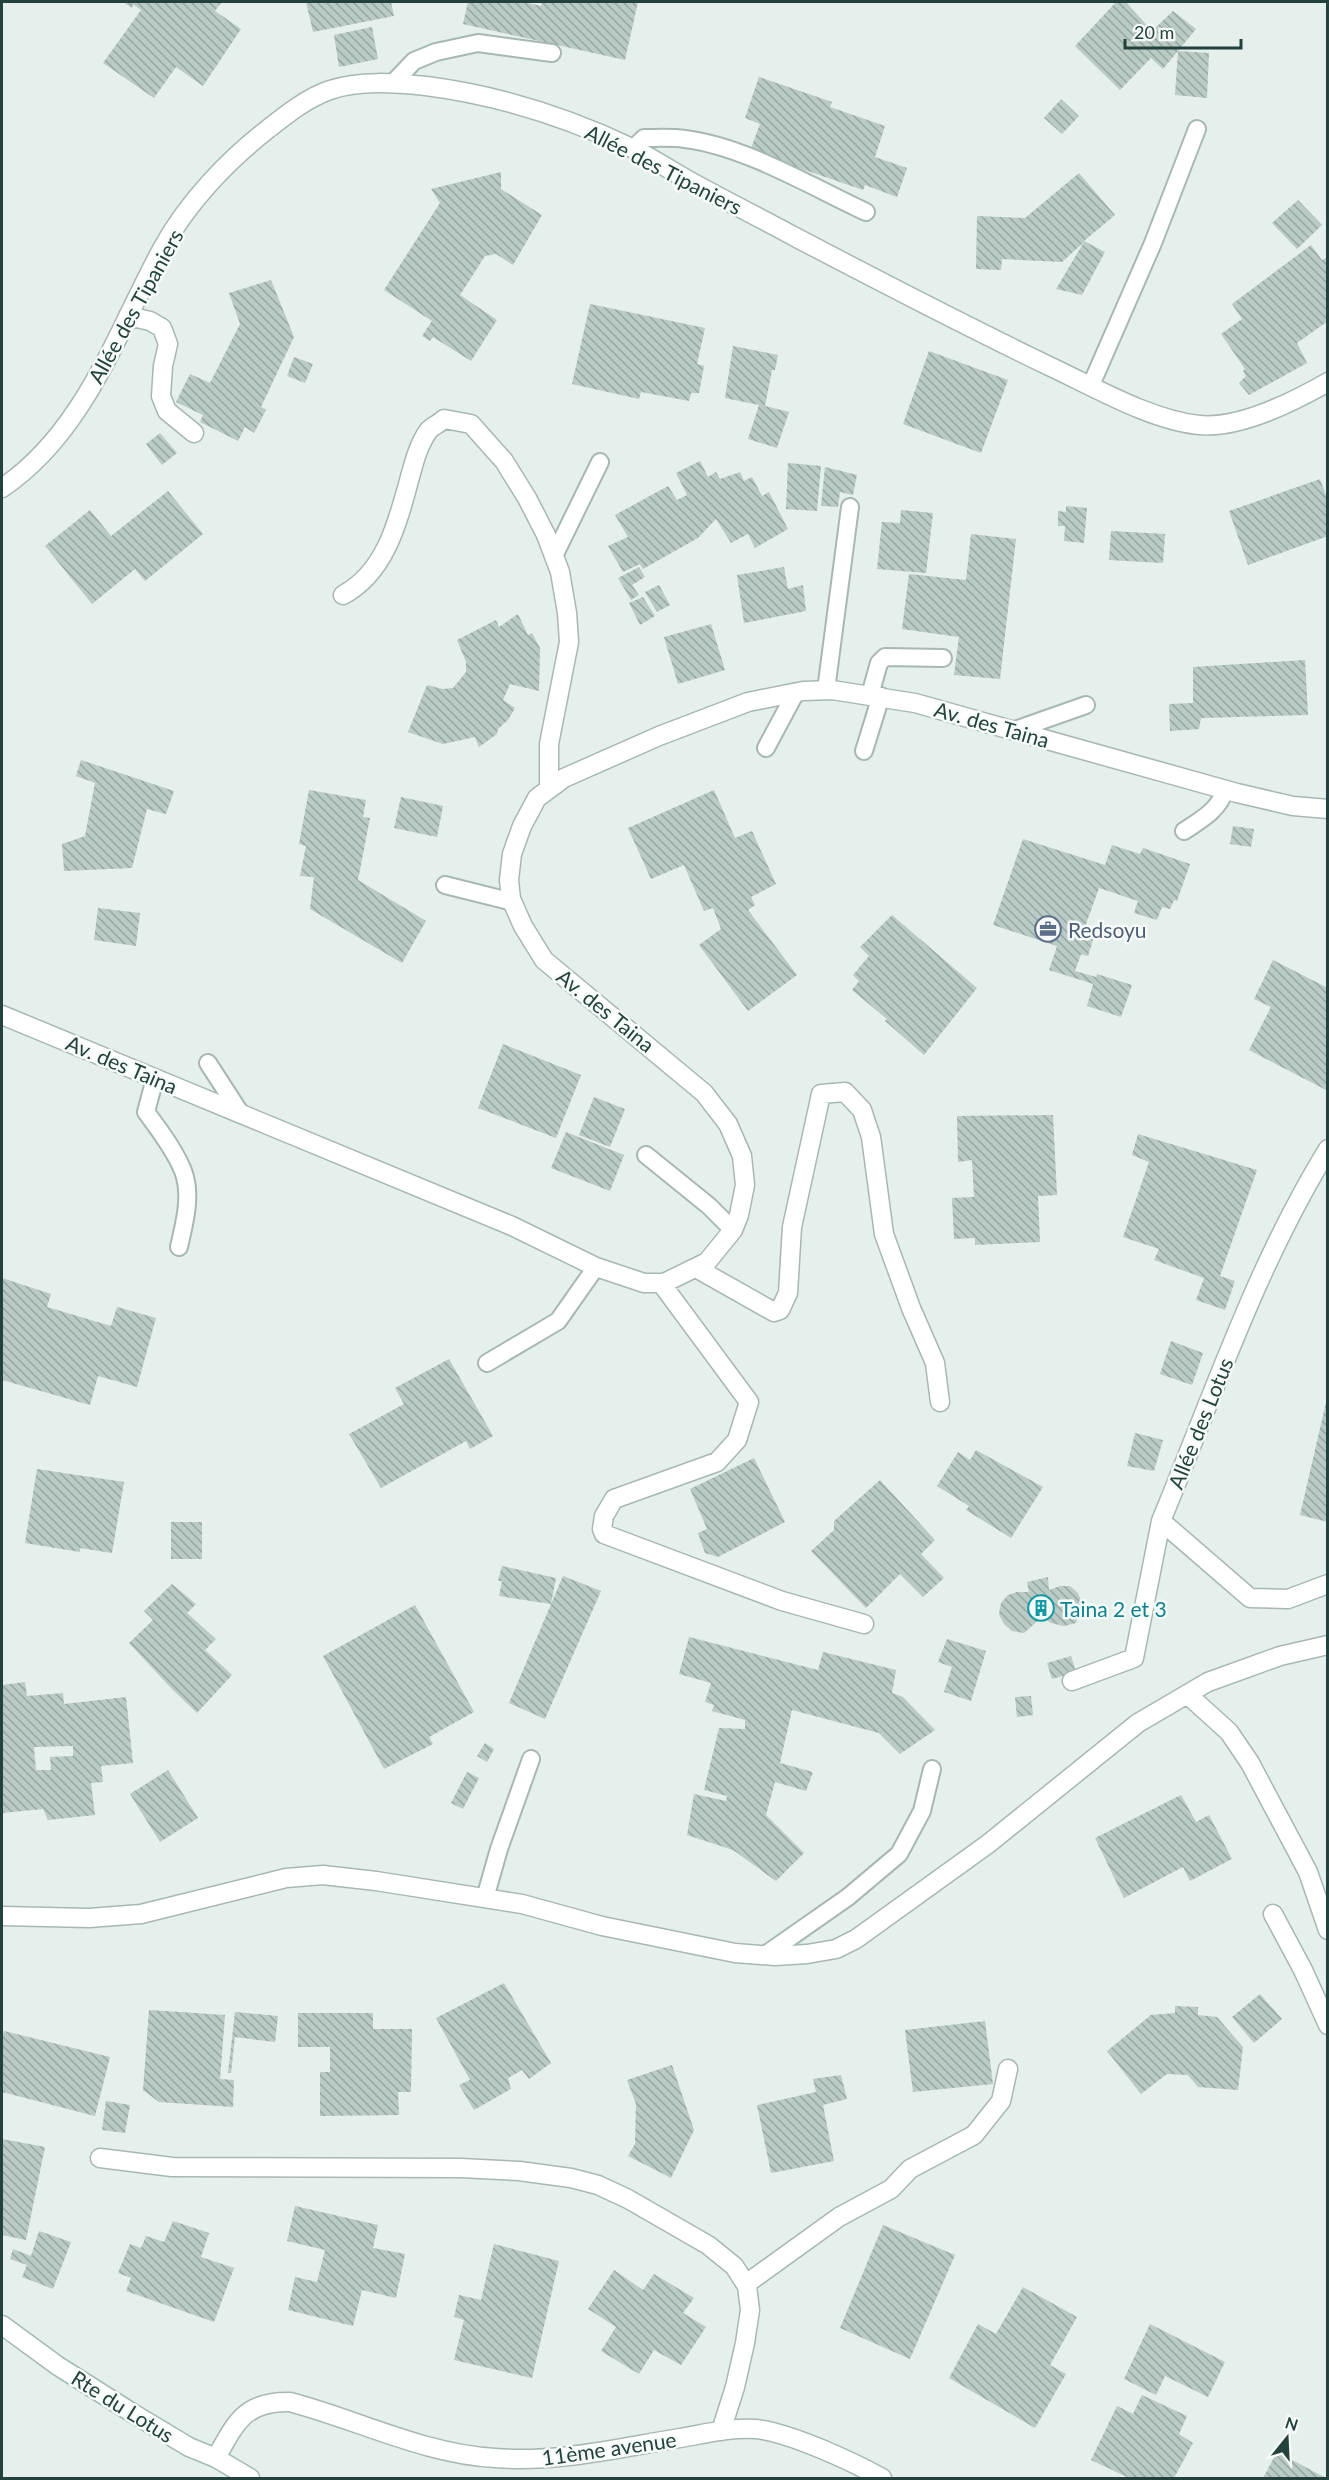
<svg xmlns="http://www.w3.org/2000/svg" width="1329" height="2480" viewBox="0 0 1329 2480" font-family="Lato,sans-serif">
<defs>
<pattern id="building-back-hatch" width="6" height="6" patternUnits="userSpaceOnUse" patternTransform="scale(1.5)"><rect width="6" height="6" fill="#bacac5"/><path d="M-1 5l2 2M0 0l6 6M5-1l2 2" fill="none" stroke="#97a6a1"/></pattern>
</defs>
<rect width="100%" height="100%" fill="#e5efec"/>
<!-- building -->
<path fill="url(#building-back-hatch)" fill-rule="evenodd" d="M123,2H222L215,11L241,29L203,86L176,67L154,98L103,63L141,10L133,4L132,8Z
M306,2H391L394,16L313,32Z
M468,2H524L541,6L542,2H638L625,60L463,24Z
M1116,2H1126L1152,31L1173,11L1196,29L1178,51L1209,53L1207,98L1175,95L1178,51L1163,69L1151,58L1120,90L1075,46Z
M372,27L378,59L339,67L334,35Z
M759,77L832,102L830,107L885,126L875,157L907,168L897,197L865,185L863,190L750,151L760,124L745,118Z
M1061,99L1079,116L1062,134L1044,118Z
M501,172V189L542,215L513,265L496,254L485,256L460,295L497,320L471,361L433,337L430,341L422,336L432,321L384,290L440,203L431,189Z
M1079,173L1115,215L1084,241L1105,252L1082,295L1056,289L1084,242L1062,262L1002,259L1001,270L976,269L977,216L1025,218Z
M1298,200L1322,225L1297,249L1272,223Z
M1311,245L1322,260L1328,257V321L1297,343L1307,363L1249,395L1239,383L1246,376L1243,371L1245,369L1221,334L1242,319L1232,304Z
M271,280L294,337L261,407L266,410L254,433L245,427L238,441L200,422L203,415L176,402L190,374L210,383L240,324L229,293Z
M590,304L705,328L697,364L704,366L699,393H691L689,401L641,392L639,399L572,384Z
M733,346L778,355L775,370H772L765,406L789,412L777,448L748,439L759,405L725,398Z
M929,351L1008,380L981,453L903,424Z
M294,357L313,364L305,383L287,376Z
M160,433L177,453L162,465L146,444Z
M700,461L708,477L716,472L720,479L740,472L744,481L752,477L762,496L769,492L788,529L755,548L748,534L731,543L716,519L698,538L643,569L640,564L623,572L608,546L628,537L615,515L668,486L677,500L687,495L676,473Z
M788,463L821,466L817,511L786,509Z
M825,467L857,475L853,495L840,492L838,507L821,506Z
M1320,479L1328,501V536L1248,565L1229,511Z
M168,491L203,534L145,581L135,569L92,604L45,546L90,510L111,536Z
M1066,506L1087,508L1084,543L1064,541L1065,526H1058V511L1066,512Z
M901,510L933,513L926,573L877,569L882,522L900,523Z
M1111,531L1165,534L1163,563L1109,560Z
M971,534L1016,539L1000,679L954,675L959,637L902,629L909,574L966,580Z
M639,567L645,577L632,585L639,595L631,600L618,578Z
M784,567L788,589L803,585L806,611L744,623L737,575Z
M659,585L670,605L657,612L645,592Z
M643,597L655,616L640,625L629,603Z
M518,614L528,635L532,633L540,648L539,691L510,684L503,700L515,708L508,720L498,729L497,734L479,747L475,737L443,744L408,732L427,685L443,689L453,688L466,672V662L457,640L496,620L499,627Z
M711,624L725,670L678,684L664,637Z
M1305,660L1308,715L1201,718L1199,729L1170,731L1169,704L1193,703V667Z
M81,760L174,791L166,814L147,809L132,868L64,871L62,844L85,836L95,783L76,776Z
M309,790L366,800L363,817L370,818L358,880L426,921L402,963L310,909L314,877L300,876L306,846L299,844Z
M714,790L735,838L752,831L776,884L751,897L755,905L748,910L797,975L748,1011L699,945L721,929L713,908L704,911L684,865L651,879L628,828Z
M401,797L443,806L437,837L394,828Z
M1233,826L1254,829L1251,847L1230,844Z
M1023,839L1105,865L1112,845L1140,854L1143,848L1190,864L1177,901L1174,900L1170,909L1162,907L1157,920L1134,913L1138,901L1099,888L1085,927L1096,931L1088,956L1081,954L1075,971L1096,977L1097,974L1132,985L1121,1017L1087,1006L1093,984L1049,970L1057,946L993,925Z
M98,908L140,913L136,946L94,940Z
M892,915L977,988L924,1055L885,1021L887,1019L852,990L859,981L853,975L869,956L860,947Z
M1273,960L1328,988V1091L1249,1050L1271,1007L1254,999Z
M503,1044L581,1075L556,1138L478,1108Z
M594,1097L625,1109L610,1147L579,1135Z
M1053,1115L1057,1195L1038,1196L1040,1242L975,1245V1238L954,1239L952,1198L974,1197L972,1160L958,1162L957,1116Z
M566,1132L624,1155L610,1191L551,1168Z
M1138,1134L1257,1170L1220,1276L1235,1281L1225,1310L1196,1300L1204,1278L1154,1260L1159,1249L1123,1237L1149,1162L1132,1155Z
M2,1278L51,1294L47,1307L111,1326L117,1307L156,1318L137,1387L98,1376L90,1405L2,1380Z
M1171,1341L1203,1353L1192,1385L1160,1374Z
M449,1359L493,1436L470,1449L466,1441L381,1488L349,1434L404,1404L395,1388Z
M1327,1398L1328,1399V1522L1300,1515Z
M1135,1433L1163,1440L1154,1471L1127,1466Z
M976,1450L1043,1487L1011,1538L966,1510L969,1506L937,1486L958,1452L970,1460Z
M754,1458L785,1522L718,1557L705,1553L698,1533L707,1529L690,1489Z
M37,1469L124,1482L112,1553L80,1548V1552L25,1543Z
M880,1480L935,1540L921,1554L944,1578L923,1597L900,1574L866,1608L811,1551L834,1530V1521Z
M171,1522H202V1559H171Z
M502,1566L556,1578L551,1604L499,1596L502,1581H498Z
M563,1576L601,1591L545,1719L509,1703Z
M1048,1577L1049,1590L1060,1586H1070L1078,1593L1082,1603L1076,1623L1064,1626L1051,1623L1042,1617L1024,1633L1012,1631L1004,1624L999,1614L1001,1603L1008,1595L1017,1592H1029L1027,1582Z
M172,1584L196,1604L187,1613L216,1639L205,1650L232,1675L197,1713L171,1688L129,1643L153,1620L144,1611Z
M415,1605L474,1712L429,1737L433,1744L384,1769L323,1656Z
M689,1637L818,1670L823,1652L896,1670L892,1693L903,1697L935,1730L900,1754L879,1733L792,1710L780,1763L813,1772L806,1791L775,1782L766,1815L804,1853L776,1881L733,1850L687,1835L694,1794L726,1801L727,1796L704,1790L719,1728L745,1729V1720L712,1711L714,1705L705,1702L711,1683L679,1674Z
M947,1639L986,1651L971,1701L944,1692L952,1667L938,1662Z
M1071,1656L1076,1672L1052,1679L1047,1663Z
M25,1682L27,1696L63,1693L64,1704L126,1697L133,1763L101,1766L103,1782L91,1783L95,1815L48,1820L43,1809L2,1813V1685ZM73,1746V1756L50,1757L51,1770H36L34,1747Z
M1031,1696L1033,1715L1017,1717L1015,1697Z
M485,1743L494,1749L487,1762L477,1756Z
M168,1770L198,1818L160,1842L130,1794Z
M467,1772L479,1778L463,1809L451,1803Z
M1181,1795L1196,1822L1209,1815L1232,1859L1190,1881L1183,1867L1124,1898L1095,1838Z
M504,1983L551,2063L529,2079L522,2070L508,2078L511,2089L474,2110L459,2085L470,2080L436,2018Z
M1260,1994L1282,2019L1254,2043L1232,2017Z
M1175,2006L1198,2007V2015L1217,2017L1243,2047L1238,2090L1198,2087L1188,2075L1167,2074L1141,2094L1107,2051L1151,2015L1175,2013Z
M149,2010L225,2015L220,2079L234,2080L233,2107L159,2102L143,2090Z
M235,2012L278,2016L275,2042L235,2037L231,2073H228Z
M298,2013H373V2029H412L411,2092H398L399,2115L320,2116V2072H330V2047H298Z
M985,2021L993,2084L913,2092L905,2030Z
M4,2031L110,2057L95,2116L2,2092V2039Z
M672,2065L694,2130L671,2178L628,2156L635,2144L636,2104L627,2080Z
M841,2075L847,2099L823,2105L834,2161L771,2173L757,2105L816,2092L813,2079Z
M106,2101L130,2105L125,2133L102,2130Z
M2,2139L45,2147L26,2240L2,2235Z
M295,2206L378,2225L373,2248L405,2254L396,2298L362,2290L353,2326L288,2310L295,2277L317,2282L325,2250L287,2241Z
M173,2221L209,2233L201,2257L234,2268L214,2322L126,2291L131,2278L118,2273L130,2244L141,2248L146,2236L164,2242Z
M883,2225L955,2255L910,2359L840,2328Z
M39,2231L71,2242L53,2289L22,2277L27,2265L10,2259L13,2249L31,2256Z
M494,2244L559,2261L532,2378L454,2360L464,2320L454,2317L459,2295L481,2300Z
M614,2270L643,2290L654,2274L694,2298L683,2313L706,2327L681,2365L654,2350L639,2374L601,2351L616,2327L588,2309Z
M1023,2287L1077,2317L1050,2365L1066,2374L1035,2428L949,2378L978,2324L996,2334Z
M1150,2324L1225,2362L1208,2397L1165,2376L1156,2395L1124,2379Z
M1142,2395L1187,2416L1179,2434L1193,2443L1174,2478H1129L1091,2460L1117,2406L1133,2414Z
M1277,2452L1326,2478H1263Z"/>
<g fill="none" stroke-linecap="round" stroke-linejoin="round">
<!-- lane casing -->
<g stroke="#a7b8b4" stroke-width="20">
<path id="lane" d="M393,83L414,61L436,52L478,43L552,53
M633,149L644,138C657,138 672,137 685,139C744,146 812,187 866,212
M1091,385L1153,243L1197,129
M554,556L600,462
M826,690L850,507
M870,695L879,663L885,657L943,658
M1015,730L1086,705
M766,748L796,692
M864,751L881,696
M1184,831C1201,820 1219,810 1225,790
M445,885L513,902
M208,1063L241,1114
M155,1078L146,1112C158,1128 180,1157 185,1177C191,1199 184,1225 179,1247
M646,1155L709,1206L733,1230
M487,1363L558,1321L596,1267
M485,1898L499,1849L531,1759
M765,1955L848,1897L899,1854L922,1811L932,1769"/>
</g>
<!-- street casing -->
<g stroke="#a7b8b4" stroke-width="21">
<path id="street" d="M128,316L150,321L162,328L168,344L163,366L161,396L167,411L194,433
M2,488C84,433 117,332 162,249C187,203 227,161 268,129C287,114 307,98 330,90C360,80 395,83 426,86C497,95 569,118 634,149C656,160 676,174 697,185C730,203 764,220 797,238C881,282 964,325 1049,366C1094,387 1150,420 1199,425C1240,429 1293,402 1328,382
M343,595C386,572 398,521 410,477C414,462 419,443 429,430C433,426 440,423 444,419L471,424L504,461L527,498L546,535L560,572L567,613L569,642L549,744V789
M2,1015L512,1226L596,1267L644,1283H664L707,1262L733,1230L739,1215L745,1185L742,1156L728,1124L704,1093L544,960L523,926L511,899L509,880L512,854L522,826L537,798L564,778L659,736L748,702L803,691L832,690L915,703L1237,793L1293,806L1328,809
M1328,1149C1256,1266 1213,1396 1161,1521L1250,1598L1288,1599L1328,1584
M696,1268L774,1312L780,1310L788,1293L792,1227L821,1094L845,1092L862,1110L871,1137L884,1234L911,1308L935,1363L940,1402
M661,1283L749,1402L737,1440L717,1462L614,1499L604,1516L602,1529L604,1534L782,1601L864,1624
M1072,1681L1134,1658L1161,1521
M1187,1694L1229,1732L1250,1763L1308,1872L1328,1930
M1273,1914L1303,1970L1328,2025
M2,1916L89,1918L141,1914L286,1878L323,1875L376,1881L522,1904L602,1926L735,1953L775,1956L807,1954L836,1949L856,1939L988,1844L1138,1723L1208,1682L1280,1656L1328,1645
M100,2158L172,2167L461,2168L519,2171L571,2178L598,2185L628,2199L708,2245L734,2266L747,2286L750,2310L745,2343L735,2387L721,2431
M746,2284L839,2217L891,2189L910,2169L974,2135L1001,2101L1008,2069
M216,2458C236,2422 245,2401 290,2402C358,2420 424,2454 495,2458C558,2463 618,2448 680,2438C704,2434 731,2427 756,2429C789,2432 853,2462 882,2478"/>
</g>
<!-- secondary casing -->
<g stroke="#a3bbb5" stroke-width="21">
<path id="secondary" d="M2,2325L58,2366L134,2414L189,2447L216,2458L250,2478"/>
</g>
<!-- lane -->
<use href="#lane" stroke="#fff" stroke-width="16"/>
<!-- street -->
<use href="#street" stroke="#fff" stroke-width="18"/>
<!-- secondary -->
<use href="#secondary" stroke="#fff" stroke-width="18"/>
</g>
<!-- icons -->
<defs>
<g id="office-ring" transform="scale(1.35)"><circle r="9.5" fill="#f6fbf9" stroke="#5c6f8a" stroke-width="1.5"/><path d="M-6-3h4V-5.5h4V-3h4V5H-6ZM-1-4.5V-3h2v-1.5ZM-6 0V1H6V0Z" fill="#5c6f8a"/></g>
<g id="building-ring" transform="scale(1.35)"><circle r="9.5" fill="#f6fbf9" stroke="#0f9aa8" stroke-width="1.5"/><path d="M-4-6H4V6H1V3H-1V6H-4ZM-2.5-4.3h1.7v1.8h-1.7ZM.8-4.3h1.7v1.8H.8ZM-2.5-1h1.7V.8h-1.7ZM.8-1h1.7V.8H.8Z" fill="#0f9aa8"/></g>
</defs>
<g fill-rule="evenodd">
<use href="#office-ring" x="1048" y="929"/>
<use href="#building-ring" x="1041" y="1608"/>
</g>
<g text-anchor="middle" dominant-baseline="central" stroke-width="5" stroke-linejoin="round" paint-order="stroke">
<!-- street labels -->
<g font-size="21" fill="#23423d" stroke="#f6fbf9">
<text transform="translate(664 169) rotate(27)">Allée des Tipaniers</text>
<text transform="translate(135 306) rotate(-61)">Allée des Tipaniers</text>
<text transform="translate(992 724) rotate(16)">Av. des Taina</text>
<text transform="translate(606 1010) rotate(39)">Av. des Taina</text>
<text transform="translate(122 1064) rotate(23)">Av. des Taina</text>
<text transform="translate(1200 1423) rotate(-68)">Allée des Lotus</text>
<text transform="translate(123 2406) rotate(32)">Rte du Lotus</text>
<text transform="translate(609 2448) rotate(-8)">11ème avenue</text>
</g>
<!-- service labels -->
<g font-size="21" fill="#4e5e75" stroke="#f6fbf9" text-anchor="start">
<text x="1068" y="929">Redsoyu</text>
</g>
<!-- culture labels -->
<g font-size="21" fill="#0d838f" stroke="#f6fbf9" text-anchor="start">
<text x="1060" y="1608">Taina 2 et 3</text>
</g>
</g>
<!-- border -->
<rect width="1329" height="2480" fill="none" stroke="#23423d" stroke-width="6"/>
<!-- north arrow -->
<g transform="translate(1287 2438) rotate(18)" stroke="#f6fbf9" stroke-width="4.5" paint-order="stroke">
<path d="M0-4.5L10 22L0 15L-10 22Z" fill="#23423d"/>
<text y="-9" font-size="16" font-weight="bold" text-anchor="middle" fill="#23423d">N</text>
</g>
<!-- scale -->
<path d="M1125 39v9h116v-9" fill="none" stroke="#23423d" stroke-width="3"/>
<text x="1134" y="39" font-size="18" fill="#23423d" stroke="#f6fbf9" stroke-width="4.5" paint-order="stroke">20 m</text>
</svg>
